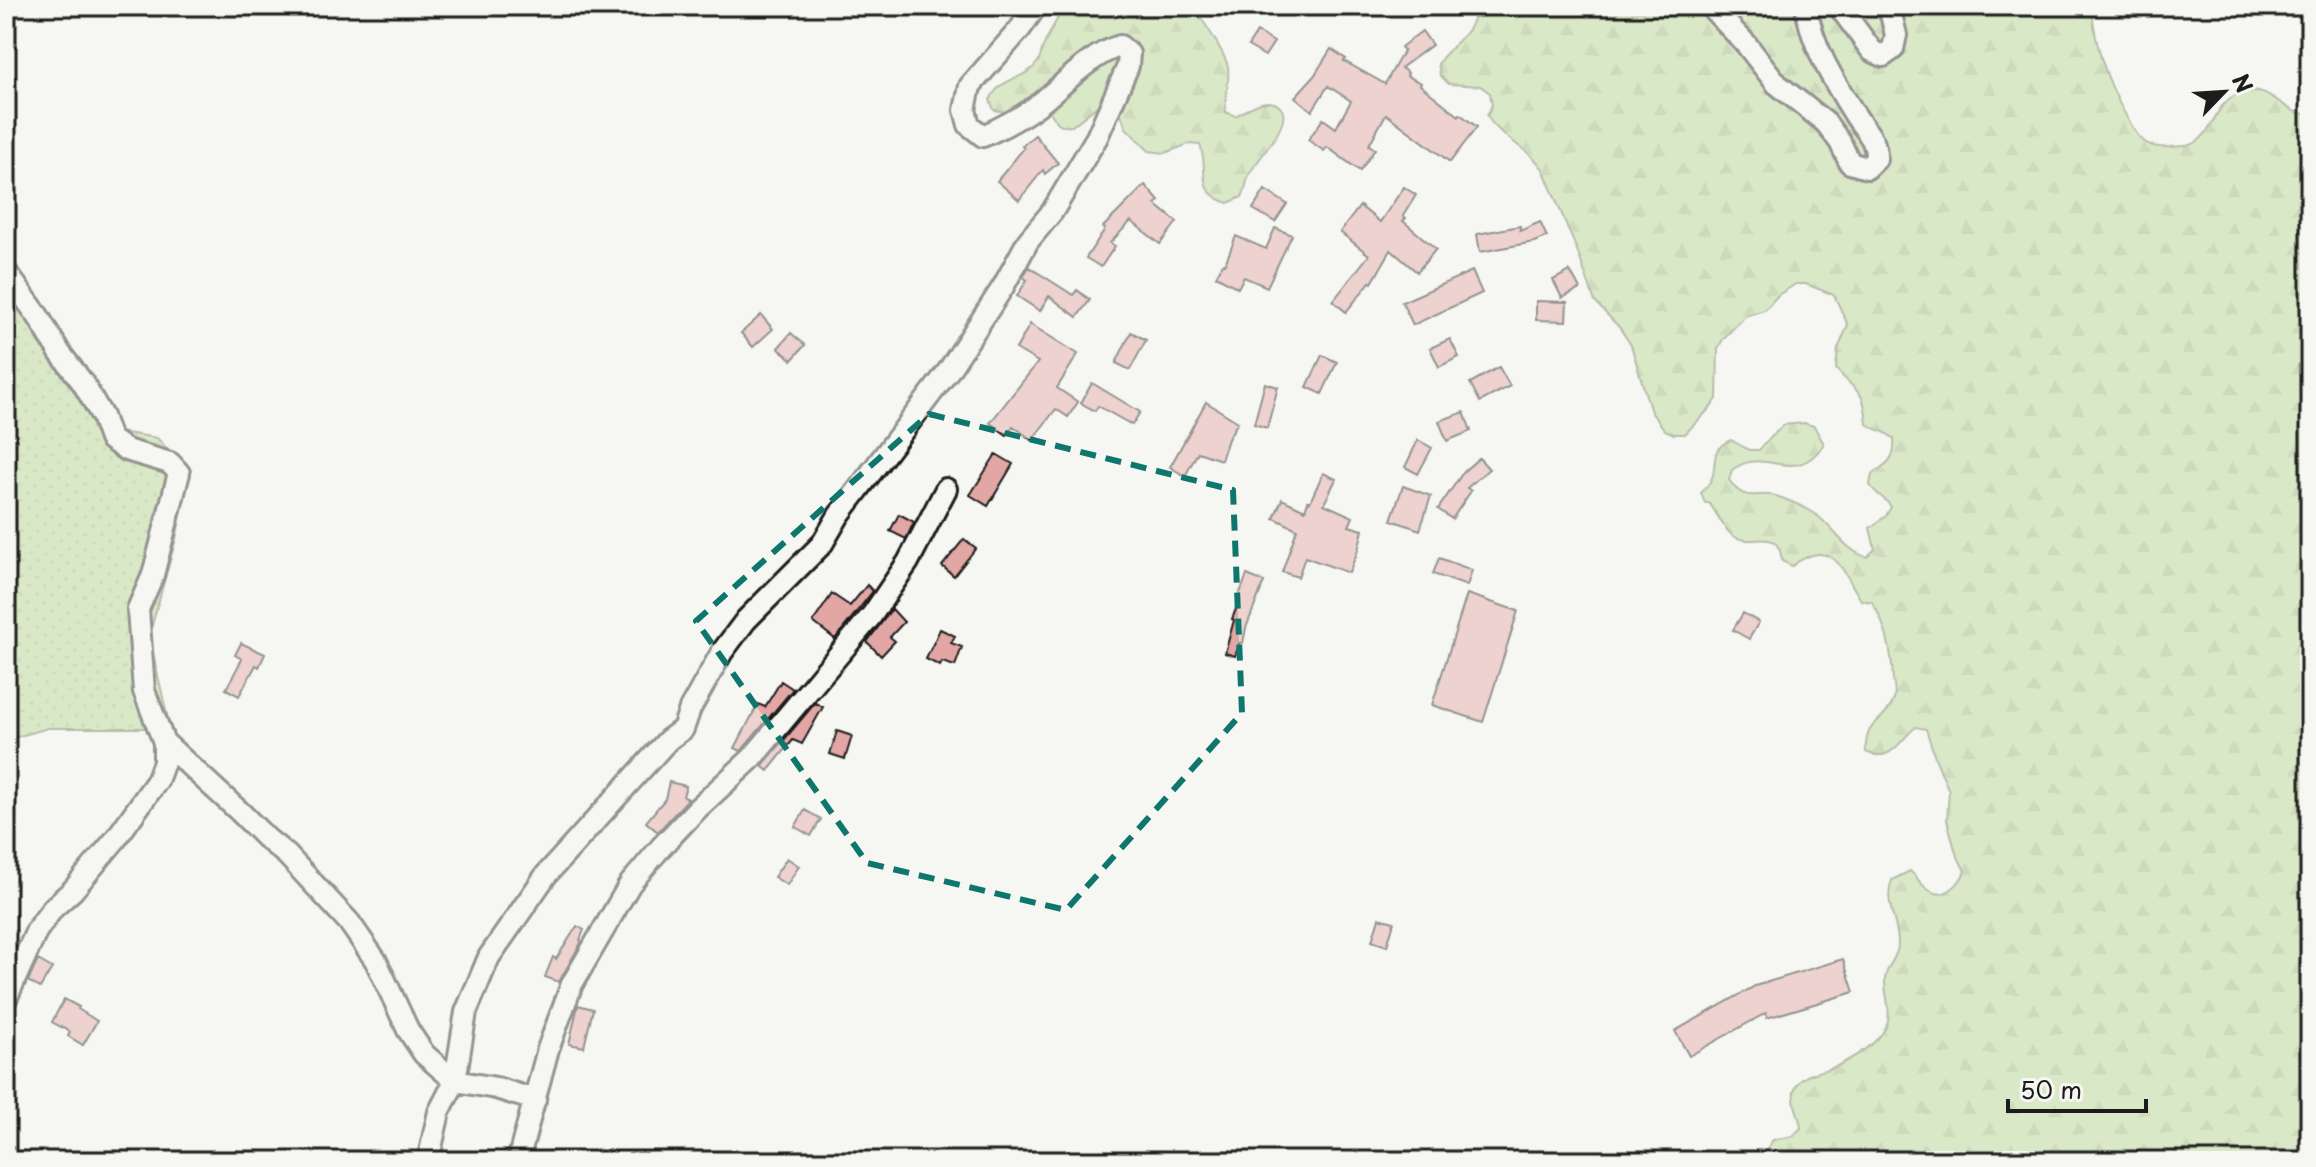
<svg xmlns="http://www.w3.org/2000/svg" width="2316" height="1167" viewBox="0 0 2316 1167" font-family="'Playpen Sans',sans-serif">
<defs>
<pattern id="grass-dots" width="8" height="8" patternUnits="userSpaceOnUse" patternTransform="scale(2)"><rect width="8" height="8" fill="#b6d790"/><path d="M2 2h.1M6 6h.1" fill="none" stroke="#9cb87c" stroke-width="1.8" stroke-linecap="round"/></pattern>
<pattern id="forest-firs" width="22" height="20" patternUnits="userSpaceOnUse" patternTransform="scale(2)"><rect width="22" height="20" fill="#b6d790"/><path d="M5 1l3.5 6h-7zM16 11l3.5 6h-7z" fill="#9cb87c"/></pattern>
</defs>
<rect width="100%" height="100%" fill="#f6f6f2"/>
<filter id="ink" filterUnits="userSpaceOnUse"><feTurbulence type="fractalNoise" baseFrequency=".0125" numOctaves="2"/><feDisplacementMap in="SourceGraphic" scale="16" xChannelSelector="R" yChannelSelector="G"/><feConvolveMatrix kernelMatrix="1 2 1 2 8 2 1 2 1" color-interpolation-filters="sRGB"/></filter>
<g filter="url(#ink)">
<!-- grass -->
<path fill="url(#grass-dots)" stroke="#697a56" stroke-width="2" d="M6,266L103,400L120,432L157,438L190,473L176,539L149,636L170,728H48L6,740Z"/>
<!-- forest -->
<path fill="url(#forest-firs)" stroke="#697a56" stroke-width="2" d="M1065,6H1197V13C1205,23 1227,57 1228,68C1230,83 1224,97 1226,112L1235,116C1247,110 1269,93 1281,108C1293,123 1258,158 1250,173C1246,181 1246,189 1242,197L1228,203C1193,191 1210,171 1200,145L1189,144L1165,153L1149,151L1126,128L1119,109L1105,100L1072,126C1056,129 1052,114 1045,102L1024,103L1005,112L994,110L990,100C1001,75 1024,82 1038,62C1041,58 1041,50 1044,45C1050,31 1057,19 1065,6Z
M1474,6H2092C2094,51 2113,97 2137,134C2146,146 2155,148 2170,147C2178,146 2188,147 2195,143C2217,130 2213,98 2247,91C2265,87 2277,102 2292,110C2297,113 2304,114 2310,115V1161L1769,1160L1767,1149L1773,1140L1793,1136L1801,1128C1800,1116 1792,1103 1794,1092C1799,1071 1824,1073 1839,1065C1854,1057 1878,1044 1886,1027C1893,1012 1884,995 1885,979C1886,966 1898,958 1898,945C1899,922 1883,903 1892,880L1910,871C1917,877 1922,886 1929,890C1944,901 1960,884 1965,871L1956,853L1947,820L1949,791L1936,760L1926,729L1916,727C1899,740 1892,764 1866,752C1864,719 1885,724 1894,699C1896,694 1894,686 1893,680C1892,653 1887,626 1872,602L1861,600C1843,572 1833,534 1792,566L1782,561C1778,523 1752,550 1732,535C1722,527 1717,513 1709,503H1705L1701,493C1706,488 1711,482 1713,475C1716,458 1712,448 1731,440L1749,450H1759L1783,425L1804,423L1814,426L1824,444C1794,489 1765,444 1732,470L1729,480C1746,506 1759,489 1779,497C1790,501 1804,507 1814,513C1833,526 1845,552 1867,557L1875,549L1870,528L1886,516L1891,507C1885,497 1876,495 1870,485L1872,474C1887,464 1896,459 1894,439C1886,431 1877,431 1867,424C1864,387 1858,395 1836,369L1838,349L1848,325L1834,295L1806,284H1796L1778,295L1765,310L1745,316L1723,339L1718,349L1717,399L1711,407L1685,434H1674L1665,430L1651,412L1631,345L1619,327L1595,302L1577,250L1543,169C1528,147 1501,139 1487,116L1492,105L1490,93L1480,86L1449,84L1440,75L1438,64C1450,43 1476,35 1474,6Z"/>
<!-- building -->
<path fill="#e2a7a5" stroke="#1c1c1c" stroke-width="2" d="M1422,31L1432,45L1401,68L1408,73L1407,76L1421,83L1420,85L1444,104L1459,116L1460,114L1477,127L1450,162L1386,114L1369,145L1375,149L1360,171L1327,147L1324,151L1308,140L1323,119L1336,128L1351,101L1328,86L1312,111L1295,97L1314,76L1331,49L1346,59L1344,61L1385,84L1404,50L1401,47Z
M1257,32L1274,42L1265,56L1248,46Z
M1035,135L1058,163L1045,174L1043,170L1019,200L997,181L1024,148L1022,146Z
M1145,185L1159,201L1155,204L1177,222L1160,244L1131,221L1110,243L1115,246L1101,267L1086,258L1105,229L1103,227Z
M1404,187L1416,195L1403,216L1406,218L1403,221L1436,249L1417,272L1391,250L1372,283L1370,282L1346,312L1333,301L1369,255L1340,232L1360,206L1380,222Z
M1265,190L1287,204L1275,222L1253,209Z
M1540,222L1547,237L1534,242L1480,252L1477,234L1520,226V231Z
M1275,228L1292,235L1267,287L1244,277L1238,288L1216,276L1223,263L1225,264L1236,236L1266,249Z
M1029,267L1073,295L1077,290L1090,300L1077,317L1049,296L1040,311L1017,296L1027,280L1023,277Z
M1472,271L1482,293L1413,325L1402,302Z
M1570,271L1580,289L1562,298L1553,280Z
M1536,301L1567,302L1566,321L1536,320Z
M761,315L773,329L753,347L741,333Z
M1030,324L1078,354L1057,388L1078,402L1068,417L1056,409L1032,440L1013,426L1007,435L990,423L1038,362L1016,349Z
M1131,332L1146,340L1130,370L1116,363Z
M791,333L805,345L792,360L778,348Z
M1450,339L1459,357L1439,367L1430,348Z
M1322,355L1337,362L1322,394L1307,387Z
M1499,367L1510,386L1480,402L1470,383Z
M1092,383L1140,412L1132,425L1098,406L1095,411L1081,403Z
M1265,383L1278,387L1267,428L1254,424Z
M1206,402L1238,422L1228,439L1221,460L1198,452L1185,476L1170,467Z
M1464,412L1471,431L1447,441L1439,421Z
M1418,440L1432,448L1418,474L1405,467Z
M996,454L1013,464L988,506L970,495Z
M1479,458L1489,469L1467,488L1471,491L1452,519L1438,509L1464,471Z
M1323,473L1336,479L1324,504L1353,517L1349,526L1363,530L1358,550L1349,573L1305,557L1298,577L1282,572L1297,529L1274,518L1282,499L1305,510L1308,501L1310,502Z
M1403,486L1431,496L1420,530L1391,520Z
M899,514L914,522L906,539L890,531Z
M964,539L976,548L954,576L942,566Z
M1439,558L1472,570L1467,586L1433,574Z
M1247,575L1264,582L1246,628L1243,643H1240L1235,656L1225,653L1234,620L1232,619L1240,599L1238,598Z
M867,585L873,591L835,639L813,622L832,594L850,606Z
M1467,594L1518,611L1483,722L1432,705Z
M892,609L904,622L890,637L895,641L881,656L867,642Z
M1743,613L1759,622L1749,639L1733,630Z
M940,629L955,636L951,643L962,647L955,666L942,662L940,666L926,659Z
M241,643L265,654L259,667L256,665L239,696L226,689L242,659L235,655Z
M781,681L793,689L743,749L741,751L735,748L758,704L765,707Z
M815,703L823,707L802,744L793,740L768,771L762,766Z
M837,731L852,736L845,759L830,754Z
M669,782L686,786L683,796L688,799L658,832L646,822L665,799Z
M805,810L821,819L811,836L795,827Z
M787,858L799,866L787,885L774,877Z
M1379,918L1394,922L1387,946L1372,941Z
M577,926L584,930L580,940L582,941L559,982L545,977L553,957L556,959Z
M1843,959L1854,992L1767,1018L1766,1013L1689,1056L1675,1031L1755,986Z
M38,960L52,968L40,988L28,981Z
M64,999L79,1007L78,1009L97,1021L83,1045L68,1036L70,1032L52,1022Z
M578,1005L593,1009L584,1047L569,1044Z"/>
<g fill="none" stroke-linecap="round" stroke-linejoin="round">
<!-- minor casing -->
<g stroke="#1c1c1c" stroke-width="26">
<path id="minor" d="M1710,6L1746,44L1777,84L1826,123L1840,142L1850,163L1867,168L1876,159C1877,139 1865,131 1855,115C1834,81 1812,47 1806,6
M1839,6L1872,51L1883,56L1893,49L1896,35L1889,6
M6,272L38,316L60,353L83,383L102,416L110,439L126,450L170,463L179,473L153,575L138,609L144,691L164,742L240,812L266,838L287,855L349,922L376,961L408,1030L424,1054L455,1081L496,1088L535,1100
M6,999L37,930L53,908L73,890L115,840L157,781L164,762V742
M428,1161L439,1112L455,1081L466,1012L489,957L546,875L639,772L668,740L683,729L690,709L722,652L746,620L822,544L839,515L949,370L1003,287L1028,241L1052,212L1097,137L1128,66L1129,54L1120,46C1093,53 1065,83 1043,101C1025,116 1005,126 983,136L969,125L965,110L970,86L1020,29L1036,6
M518,1161L548,1049L572,984L630,884L662,846L697,809L752,758L872,615L908,562L946,489"/>
</g>
<!-- minor -->
<use href="#minor" stroke="#f6f6f2" stroke-width="20"/>
</g>
</g>
<!-- marked area -->
<path d="M0 0H2316V1167H0ZM929,414L1233,490L1242,713L1066,910L867,863L696,621Z" fill="#f6f6f2" fill-opacity=".55" fill-rule="evenodd"/>
<path fill="none" stroke="#0f766e" stroke-width="6" stroke-dasharray="16 10" stroke-linejoin="round" d="M929,414L1233,490L1242,713L1066,910L867,863L696,621Z"/>
<!-- margin -->
<rect width="2316" height="1167" fill="none" stroke="#f6f6f2" stroke-width="32"/>
<rect x="16" y="16" width="2284" height="1135" fill="none" stroke="#1c1c1c" stroke-width="3" filter="url(#ink)"/>
<!-- north arrow -->
<g transform="translate(2224 92) rotate(65)" stroke="#f6f6f2" stroke-width="6" paint-order="stroke">
<path d="M0-6L14 30L0 20L-14 30Z" fill="#1c1c1c"/>
<text y="-12" font-size="22" font-weight="bold" text-anchor="middle" fill="#1c1c1c">N</text>
</g>
<!-- scale -->
<path d="M2008 1099v12h138v-12" fill="none" stroke="#1c1c1c" stroke-width="4"/>
<text x="2020" y="1099" font-size="24" fill="#1c1c1c" stroke="#f6f6f2" stroke-width="6" paint-order="stroke">50 m</text>
</svg>
